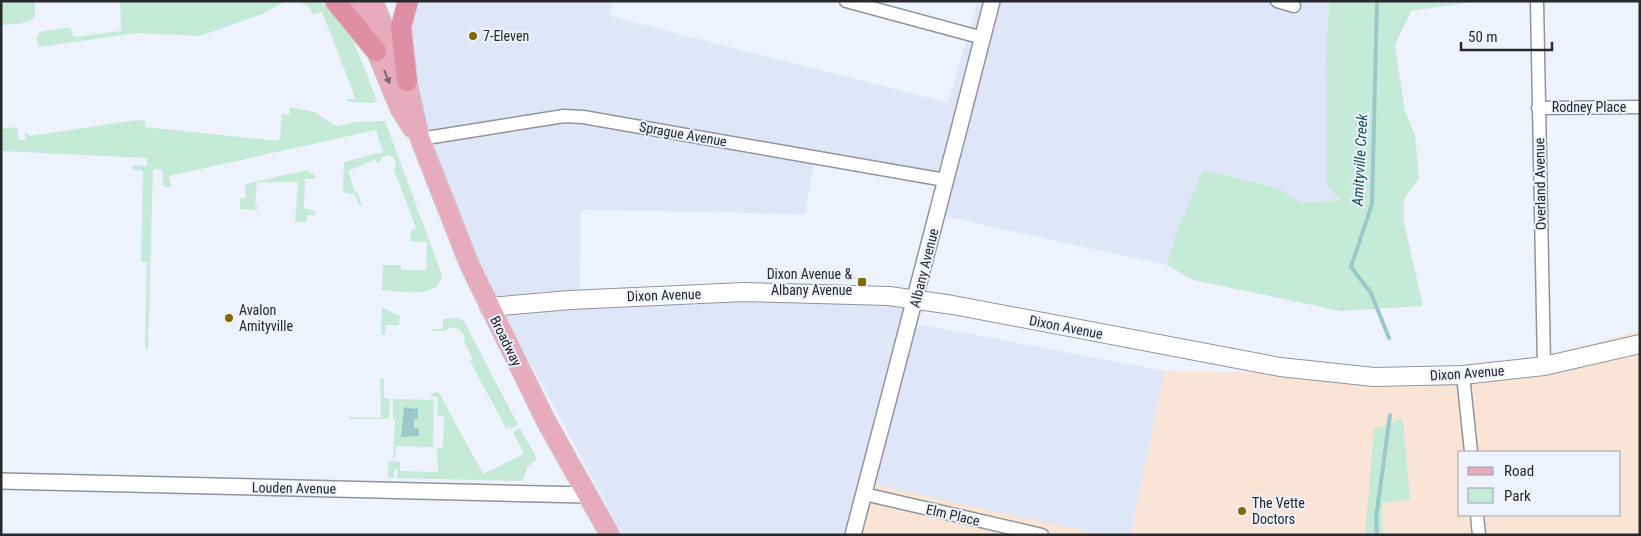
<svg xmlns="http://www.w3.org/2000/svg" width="1641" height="536" viewBox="0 0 1641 536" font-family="'Roboto Condensed',sans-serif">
<rect width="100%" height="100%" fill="#eef2fc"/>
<!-- built -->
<path fill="#dee6f7" d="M417,1H613L610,16L948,103L978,1H1329L1326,58L1341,200L1301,203L1280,189L1176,234L1167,265L942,216L950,188L814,164L805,214L581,210L580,292L914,295L907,322L1165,371L1131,535H623L493,294L424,132L410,13Z"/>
<!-- industrial -->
<path fill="#f9e4d5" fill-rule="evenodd" d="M1640,331V535H1383L1382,503L1410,499L1403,418L1381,427L1365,535H1131L1165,371L1412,375L1485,372ZM1460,452H1620V515H1460Z
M863,482L1102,535H848Z"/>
<!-- green -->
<path fill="#c5ead8" d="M1,1H35V16C27,25 13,24 1,25Z
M120,1H286L262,14L200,36L137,33L39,47L36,38L40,32L70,27L74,37L121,31Z
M299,1C305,1 314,0 319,2C349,14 365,72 377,100L374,103L348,102L346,99H355L354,94L322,12L313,14L310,8Z
M1329,1H1479L1411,11L1395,45L1405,111L1415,135L1419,178L1404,199V223L1423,306L1341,311L1193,280L1167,265L1176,234L1203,170L1280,189L1301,203L1341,200L1327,186L1326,58Z
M290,107L315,112L336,126L356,122L385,121L442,275C439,300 401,291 382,290L383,265H401V270H426L427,242L410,241L411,231L416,228L394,170L396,164L394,158L388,155L382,157L379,163H377L376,159L348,171L355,192H357L362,205H359L355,195L343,192L344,162L383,152L376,130L169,176L171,186L166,188L163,185L162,170L153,169L148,349H145L147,262H141L143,171L134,170L132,168L135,165L147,166V158L1,151V129L17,127L19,140H26L25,132L30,136L137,120L145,121V127L277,141L280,139L282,114L289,115Z
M307,170L315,176L314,179H305L304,208L315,211V215H307V222H295L298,182H257L255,204L257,205V210L240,209V199L246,197L245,184Z
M382,307L400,316L399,325H386L385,335H381Z
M457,318L464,321L518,425L511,429L510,427L506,428L470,361L473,359L464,342L465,337L460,330L452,327L444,331H432V329H443V319Z
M380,378L384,379V398L390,399L389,419H350V417L381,418Z
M438,391L483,474L524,454L513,432L520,428L537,459L527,467L523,481L397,478V469L394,470V478H388V461L400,462V471L438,472L437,448H443L444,416H437L438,397L431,396V394Z
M393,399L434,400L433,447L396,446L395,458H393L395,419H393Z
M1403,418L1410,500L1382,503L1383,535H1365L1374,428L1381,427Z"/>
<!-- water -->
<path fill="#9bc9ca" d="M404,407L414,409L418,407V419H414V428L419,429V436L401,437Z"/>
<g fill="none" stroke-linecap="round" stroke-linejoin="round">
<!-- stream -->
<path stroke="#9bc9ca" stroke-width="4" d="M1377,1L1372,204L1351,267L1371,293L1389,338
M1377,535L1376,518L1390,415"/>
<!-- minor casing -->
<g stroke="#90949d" stroke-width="15">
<path id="minor" d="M846,1L983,38
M1277,1L1294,6
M1537,1L1544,366
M1538,108L1640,107
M420,139L564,116L583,117L945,180
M1463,375L1471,452
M864,494L1042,535
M1477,515L1479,535"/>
</g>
<!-- tertiary casing -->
<g stroke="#90949d" stroke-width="18">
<path id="tertiary" d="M1,481L586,495
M853,535C901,357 946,179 992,1"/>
</g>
<!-- secondary casing -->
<g stroke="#90949d" stroke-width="20">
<path id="secondary" d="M489,307L570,300L744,292L889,296L953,305L1280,367L1374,377L1463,375L1544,366L1640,344"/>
</g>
<!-- primary casing -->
<g stroke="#d0d0d1" stroke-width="21">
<path id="primary" d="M352,1L376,51L400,109L412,128
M373,1L407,81L420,139L470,266L546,421L610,535"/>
</g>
<!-- trunk casing -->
<g stroke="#d0d0d1" stroke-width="22">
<path id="trunk" d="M335,1L376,51
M407,81L401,27L408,1"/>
</g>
<!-- minor -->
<use href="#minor" stroke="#fff" stroke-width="12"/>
<!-- tertiary -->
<use href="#tertiary" stroke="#fff" stroke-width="15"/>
<!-- secondary -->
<use href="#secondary" stroke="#fff" stroke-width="18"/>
<!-- primary -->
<use href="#primary" stroke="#e6abbc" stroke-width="19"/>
<!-- trunk -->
<use href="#trunk" stroke="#de8fa6" stroke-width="20"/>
</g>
<!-- one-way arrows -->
<defs><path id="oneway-solid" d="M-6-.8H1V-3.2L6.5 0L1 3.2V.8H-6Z" transform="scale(1.25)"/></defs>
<use fill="#7d646d" href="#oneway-solid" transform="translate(387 77) rotate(68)"/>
<!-- markers -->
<g fill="#826a04" stroke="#eef2fc" stroke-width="2">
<circle cx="473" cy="36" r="5"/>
<rect x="857" y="277" width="10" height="10" rx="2.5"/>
<circle cx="229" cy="318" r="5"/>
<circle cx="1242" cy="511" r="5"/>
</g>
<g text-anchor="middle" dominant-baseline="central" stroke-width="4" stroke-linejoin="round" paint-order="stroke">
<!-- poi labels -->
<g font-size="14" fill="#28292d" stroke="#eef2fc" text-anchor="start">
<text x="483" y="36">7-Eleven</text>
<text x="852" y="274" text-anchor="end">Dixon Avenue &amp;<tspan x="852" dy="16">Albany Avenue</tspan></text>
<text x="239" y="310">Avalon<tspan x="239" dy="16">Amityville</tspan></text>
<text x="1252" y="503">The Vette<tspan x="1252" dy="16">Doctors</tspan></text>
</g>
<!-- street labels -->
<g font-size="14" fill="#28292d" stroke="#eef2fc">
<text x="1589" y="107">Rodney Place</text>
<text transform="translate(683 134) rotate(10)">Sprague Avenue</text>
<text transform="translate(1540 184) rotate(-91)">Overland Avenue</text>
<text transform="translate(924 268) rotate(-76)">Albany Avenue</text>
<text transform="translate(664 295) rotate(-2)">Dixon Avenue</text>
<text transform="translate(1066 327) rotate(11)">Dixon Avenue</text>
<text transform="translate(506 341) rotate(64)">Broadway</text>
<text transform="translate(1467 373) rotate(-4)">Dixon Avenue</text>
<text transform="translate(294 488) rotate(1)">Louden Avenue</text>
<text transform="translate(953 515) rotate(13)">Elm Place</text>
</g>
<!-- water labels -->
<g font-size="15" font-style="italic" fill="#0e5153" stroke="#eef2fc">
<text transform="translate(1360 160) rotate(-87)">Amityville Creek</text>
</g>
</g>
<!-- border -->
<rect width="1641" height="536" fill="none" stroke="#28292d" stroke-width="5"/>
<!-- legend -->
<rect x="1458" y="451" width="162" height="65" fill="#eef2fc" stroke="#9fa2a9"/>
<rect x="1468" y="467" width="25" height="8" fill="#e6abbc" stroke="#9fa2a9"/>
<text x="1504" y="476" font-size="15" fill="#28292d">Road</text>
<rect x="1468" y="488" width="25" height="15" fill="#c5ead8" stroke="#9fa2a9"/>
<text x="1504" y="501" font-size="15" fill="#28292d">Park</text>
<!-- scale -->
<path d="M1461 42v8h91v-8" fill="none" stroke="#28292d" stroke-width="2.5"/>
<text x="1468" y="42" font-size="15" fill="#28292d" stroke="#eef2fc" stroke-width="4" paint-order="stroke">50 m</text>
</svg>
